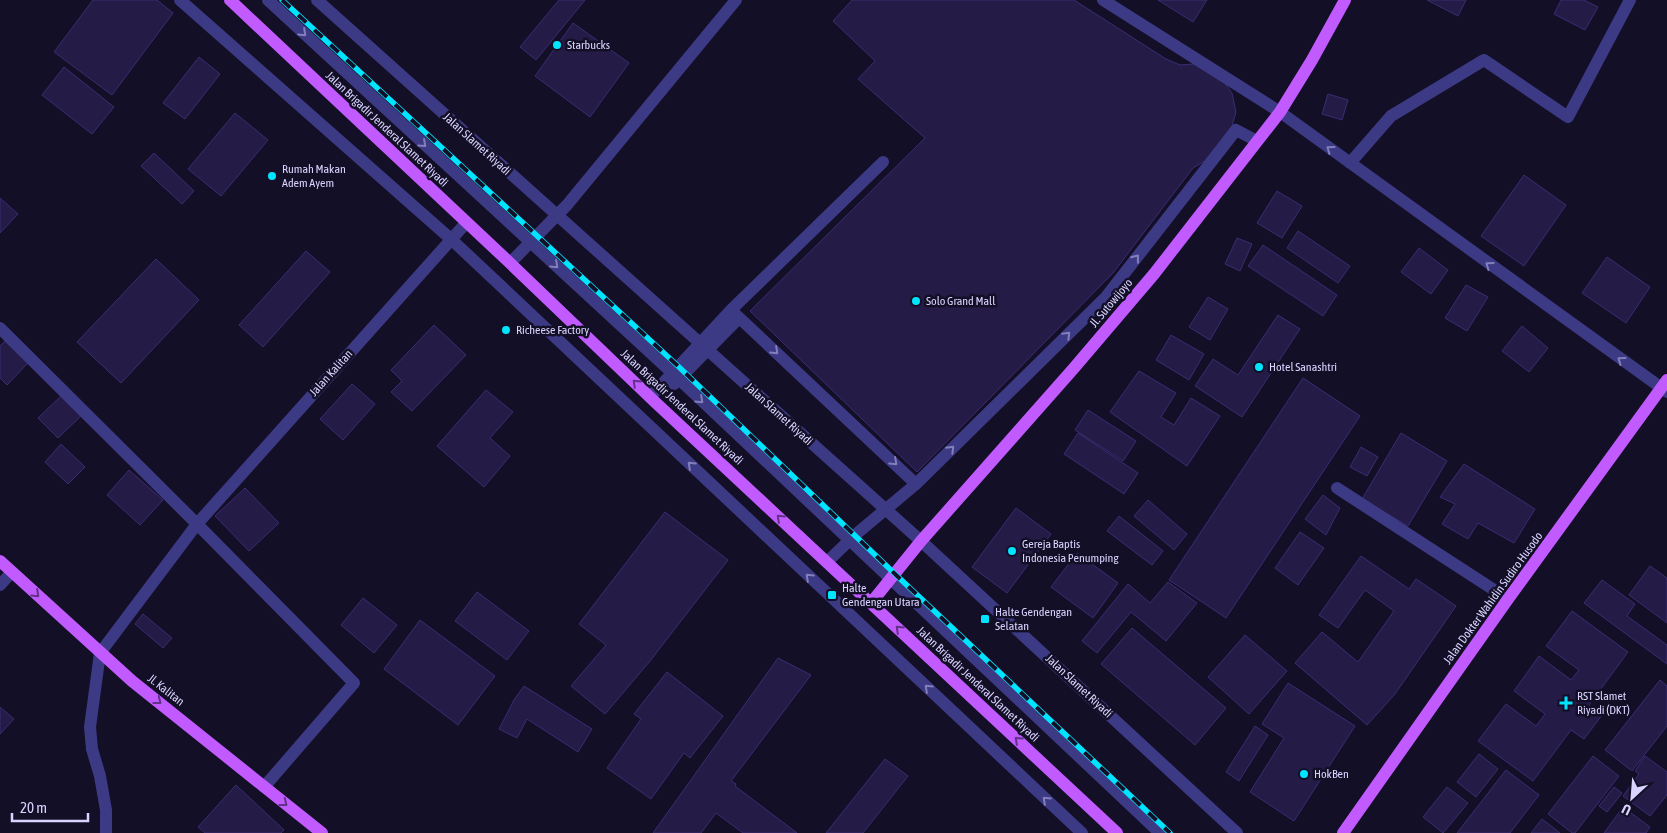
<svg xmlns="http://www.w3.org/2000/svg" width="1667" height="833" viewBox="0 0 1667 833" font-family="'Asap Condensed',sans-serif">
<rect width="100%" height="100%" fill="#130f26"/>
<!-- building -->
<path fill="#241b47" stroke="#3b2d73" d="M93,0H157L173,13L112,95L54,52Z
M559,0H585L536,60L520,47Z
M852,0H1074L1166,59L1180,65L1194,64L1222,79L1232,93L1236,112L1232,126L1208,159L1193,168L1113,273L917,472L750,311L925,138L858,79L875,61L833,21Z
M1158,0H1207L1193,22Z
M1427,0H1466L1458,16Z
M1561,0H1584L1598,7L1585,30L1554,14Z
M573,23L629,63L590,117L535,76Z
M199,57L220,74L185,119L163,103Z
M64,67L114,107L92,134L42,95Z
M1328,94L1348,100L1342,120L1322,114Z
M235,113L268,140L221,196L188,169Z
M154,153L194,191L182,204L141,166Z
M1524,175L1566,205L1524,266L1481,236Z
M1277,191L1302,206L1282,238L1257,223Z
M0,198L18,214L0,233Z
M1298,231L1350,266L1338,283L1287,248Z
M1237,238L1252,244L1240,271L1225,264Z
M1263,245L1337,295L1323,316L1248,266Z
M1419,248L1448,270L1431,294L1401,272Z
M306,251L330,272L263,347L239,325Z
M1607,257L1650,287L1626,323L1582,293Z
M156,259L199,300L121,383L77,342Z
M1466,285L1488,297L1467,331L1445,318Z
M1208,297L1228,309L1210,340L1189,327Z
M1278,315L1300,329L1242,417L1195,386L1213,359L1238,375Z
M434,325L466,355L412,411L391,392L402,381L391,370Z
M1522,326L1548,348L1529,372L1502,351Z
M1171,335L1204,354L1189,380L1156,360Z
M5,341L28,363L7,385L0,378V346Z
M1139,371L1176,393L1161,417L1174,425L1191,398L1220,416L1187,466L1110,412Z
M1303,378L1360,416L1226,618L1169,580Z
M352,384L375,404L343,440L320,419Z
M486,390L513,412L490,438L510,456L484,487L437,446Z
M62,395L82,415L58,438L38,418Z
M1088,410L1136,441L1123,461L1075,430Z
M1078,433L1138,473L1124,494L1064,454Z
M1401,433L1447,461L1408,526L1362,499Z
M61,444L85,467L68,484L45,462Z
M1361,447L1378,457L1367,476L1350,467Z
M1464,464L1535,509L1514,543L1478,523L1468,539L1442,524L1455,504L1440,497Z
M129,470L163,500L140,525L107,495Z
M245,488L279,523L249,551L215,516Z
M1323,495L1340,508L1326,535L1305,519Z
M1148,500L1187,534L1174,550L1134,516Z
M1016,508L1051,534L1007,593L972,567Z
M665,512L728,560L650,661L605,714L571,686L606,645L579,624Z
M1119,516L1163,551L1152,565L1107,531Z
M1300,532L1324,548L1298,585L1275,568Z
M1077,553L1118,583L1093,618L1051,587Z
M1361,556L1409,589L1416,579L1456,606L1395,694L1367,725L1295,663L1322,632L1358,662L1394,611L1365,590L1338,628L1319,615Z
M1650,566L1667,578V623L1629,595Z
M1602,580L1635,604L1627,616L1667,645V664L1584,603Z
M1168,582L1197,603L1166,641L1131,612L1097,653L1082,641L1128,584L1150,603Z
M477,592L529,631L507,660L455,621Z
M363,598L397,625L374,653L341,625Z
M1572,611L1628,652L1589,705L1602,715L1584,739L1571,730L1533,781L1478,741L1506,704L1536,726L1545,714L1514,691L1539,656L1571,680L1579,670L1546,646Z
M143,614L172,638L163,648L135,624Z
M420,620L495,676L458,725L384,669Z
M1132,628L1226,708L1195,745L1101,664Z
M1245,635L1287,671L1249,714L1208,677Z
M778,658L811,675L731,781L736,784L735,786L797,833H743L716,813L701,833H653Z
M667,672L723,716L690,758L684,753L651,799L607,768L641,719L634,714Z
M1660,680L1667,686V726L1632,771L1605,750Z
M1288,683L1355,726L1294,821L1250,792L1284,738L1262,724Z
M524,686L592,729L578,752L527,719L517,738L499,729L514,700Z
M0,707L14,719L0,734Z
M1255,726L1268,735L1239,781L1226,772Z
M1479,754L1498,769L1476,797L1457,782Z
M1593,756L1619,776L1575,833H1572L1548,814Z
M1645,756L1667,772V795L1650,816L1623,796L1639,774L1635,771Z
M885,759L908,776L863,833H826Z
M1506,770L1539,795L1510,833H1457Z
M236,785L284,830L281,833H205L198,827Z
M1447,787L1468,803L1443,833L1423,817Z
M1614,787L1622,793L1607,812L1599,806Z
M1623,807L1650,827L1646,833H1604Z
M1542,819L1560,833H1531Z"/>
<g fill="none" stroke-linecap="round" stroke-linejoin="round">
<!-- minor -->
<path stroke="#3d3a85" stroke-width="12" d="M180,0L452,240L1082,833
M268,0L679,379L1160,833
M317,0L921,541L1237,833
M1103,0L1280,112L1667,392
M1350,163L1391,116L1484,60L1568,117L1630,0
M510,263L567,205L736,0
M731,310L916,484
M0,328L197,524L354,683L264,787
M674,384L739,318
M650,397L731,310L883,162
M1337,488L1508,599
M827,562L855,535L916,484L1106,297L1236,130L1257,141
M0,585L12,572
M106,833V810L100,776L92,749L90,727L100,653L197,524L466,223"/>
<!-- major -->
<path stroke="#c25bff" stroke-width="12" d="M230,0L510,263L655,402L1117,833
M0,561L132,681L322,833
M871,603L921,541L1074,368L1154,274L1280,112L1312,60L1345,0
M1343,833L1508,599L1667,380"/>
<!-- rail casing -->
<g stroke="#00e5ff" stroke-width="5.5">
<path id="rail" d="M282,0L679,367L895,574L1170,833"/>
</g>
<!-- rail -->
<use href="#rail" stroke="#130f26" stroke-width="4" stroke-dasharray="11" stroke-linecap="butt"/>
</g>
<!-- one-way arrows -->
<defs><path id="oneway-chevron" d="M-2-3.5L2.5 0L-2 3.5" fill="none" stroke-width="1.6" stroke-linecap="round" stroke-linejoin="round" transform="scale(1.25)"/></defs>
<g stroke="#837fbc">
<use href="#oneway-chevron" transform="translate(303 33) rotate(43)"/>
<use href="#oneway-chevron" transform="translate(423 144) rotate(42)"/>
<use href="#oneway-chevron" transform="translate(1330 149) rotate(-144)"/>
<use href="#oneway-chevron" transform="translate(1136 258) rotate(-52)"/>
<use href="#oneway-chevron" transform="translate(555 265) rotate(43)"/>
<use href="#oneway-chevron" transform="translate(1489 265) rotate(-144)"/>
<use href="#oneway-chevron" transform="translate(1067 335) rotate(-45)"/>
<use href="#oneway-chevron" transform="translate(775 351) rotate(43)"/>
<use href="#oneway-chevron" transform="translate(1621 360) rotate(-144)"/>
<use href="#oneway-chevron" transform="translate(700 400) rotate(43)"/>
<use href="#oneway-chevron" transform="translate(951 449) rotate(-45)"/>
<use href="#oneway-chevron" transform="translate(894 462) rotate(43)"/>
<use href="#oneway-chevron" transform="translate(691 465) rotate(-137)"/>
<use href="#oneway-chevron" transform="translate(809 577) rotate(-137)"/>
<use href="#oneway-chevron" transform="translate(928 688) rotate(-137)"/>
<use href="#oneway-chevron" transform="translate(1046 800) rotate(-137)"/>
</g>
<g stroke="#623188">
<use href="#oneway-chevron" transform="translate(636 383) rotate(-136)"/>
<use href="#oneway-chevron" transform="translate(780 518) rotate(-137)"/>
<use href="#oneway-chevron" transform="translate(36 594) rotate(43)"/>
<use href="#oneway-chevron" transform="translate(899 629) rotate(-137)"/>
<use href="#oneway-chevron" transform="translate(158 701) rotate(38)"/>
<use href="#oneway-chevron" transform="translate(1018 740) rotate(-137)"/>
<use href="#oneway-chevron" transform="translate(284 803) rotate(38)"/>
</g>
<!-- markers -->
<g fill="#00e5ff" stroke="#130f26" stroke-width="2">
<circle cx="557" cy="45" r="5"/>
<circle cx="272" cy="176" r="5"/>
<circle cx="916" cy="301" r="5"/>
<circle cx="506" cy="330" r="5"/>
<circle cx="1259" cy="367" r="5"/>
<circle cx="1012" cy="551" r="5"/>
<rect x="827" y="590" width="10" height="10" rx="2.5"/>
<rect x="980" y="614" width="10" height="10" rx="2.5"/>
<path d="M1563.5 695.5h5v5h5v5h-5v5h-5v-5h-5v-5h5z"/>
<circle cx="1304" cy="774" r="5"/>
</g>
<g text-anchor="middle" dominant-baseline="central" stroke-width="5" stroke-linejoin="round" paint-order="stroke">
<!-- poi labels -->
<g font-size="12" fill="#d9d4ff" stroke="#130f26" text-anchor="start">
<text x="567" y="45">Starbucks</text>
<text x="282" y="169">Rumah Makan<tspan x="282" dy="14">Adem Ayem</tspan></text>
<text x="926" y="301">Solo Grand Mall</text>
<text x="516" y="330">Richeese Factory</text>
<text x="1269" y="367">Hotel Sanashtri</text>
<text x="1022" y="544">Gereja Baptis<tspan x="1022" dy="14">Indonesia Penumping</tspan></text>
<text x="842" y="588">Halte<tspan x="842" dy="14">Gendengan Utara</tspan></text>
<text x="995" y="612">Halte Gendengan<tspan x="995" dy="14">Selatan</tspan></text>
<text x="1577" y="696">RST Slamet<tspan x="1577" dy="14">Riyadi (DKT)</tspan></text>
<text x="1314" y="774">HokBen</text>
</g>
<!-- street labels -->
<g font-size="12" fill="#d9d4ff" stroke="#130f26">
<text transform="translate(387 129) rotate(43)">Jalan Brigadir Jenderal Slamet Riyadi</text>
<text transform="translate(477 144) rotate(42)">Jalan Slamet Riyadi</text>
<text transform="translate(1111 303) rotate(-50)">Jl. Sutowijoyo</text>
<text transform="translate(331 373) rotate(-48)">Jalan Kalitan</text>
<text transform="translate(682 407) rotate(43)">Jalan Brigadir Jenderal Slamet Riyadi</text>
<text transform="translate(779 414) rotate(42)">Jalan Slamet Riyadi</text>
<text transform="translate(1493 598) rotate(-54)">Jalan Dokter Wahidin Sudiro Husodo</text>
<text transform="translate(978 684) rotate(43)">Jalan Brigadir Jenderal Slamet Riyadi</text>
<text transform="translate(1079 686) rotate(43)">Jalan Slamet Riyadi</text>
<text transform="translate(166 690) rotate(38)">Jl. Kalitan</text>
</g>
</g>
<!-- north arrow -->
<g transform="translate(1632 798) rotate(206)" stroke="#130f26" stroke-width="4" paint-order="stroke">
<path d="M0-4L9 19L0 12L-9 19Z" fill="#d9d4ff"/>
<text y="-8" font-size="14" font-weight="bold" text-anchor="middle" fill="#d9d4ff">U</text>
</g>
<!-- scale -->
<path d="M12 813v8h76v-8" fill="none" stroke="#d9d4ff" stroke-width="2.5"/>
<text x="20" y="813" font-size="15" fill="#d9d4ff" stroke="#130f26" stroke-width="4" paint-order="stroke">20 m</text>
</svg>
